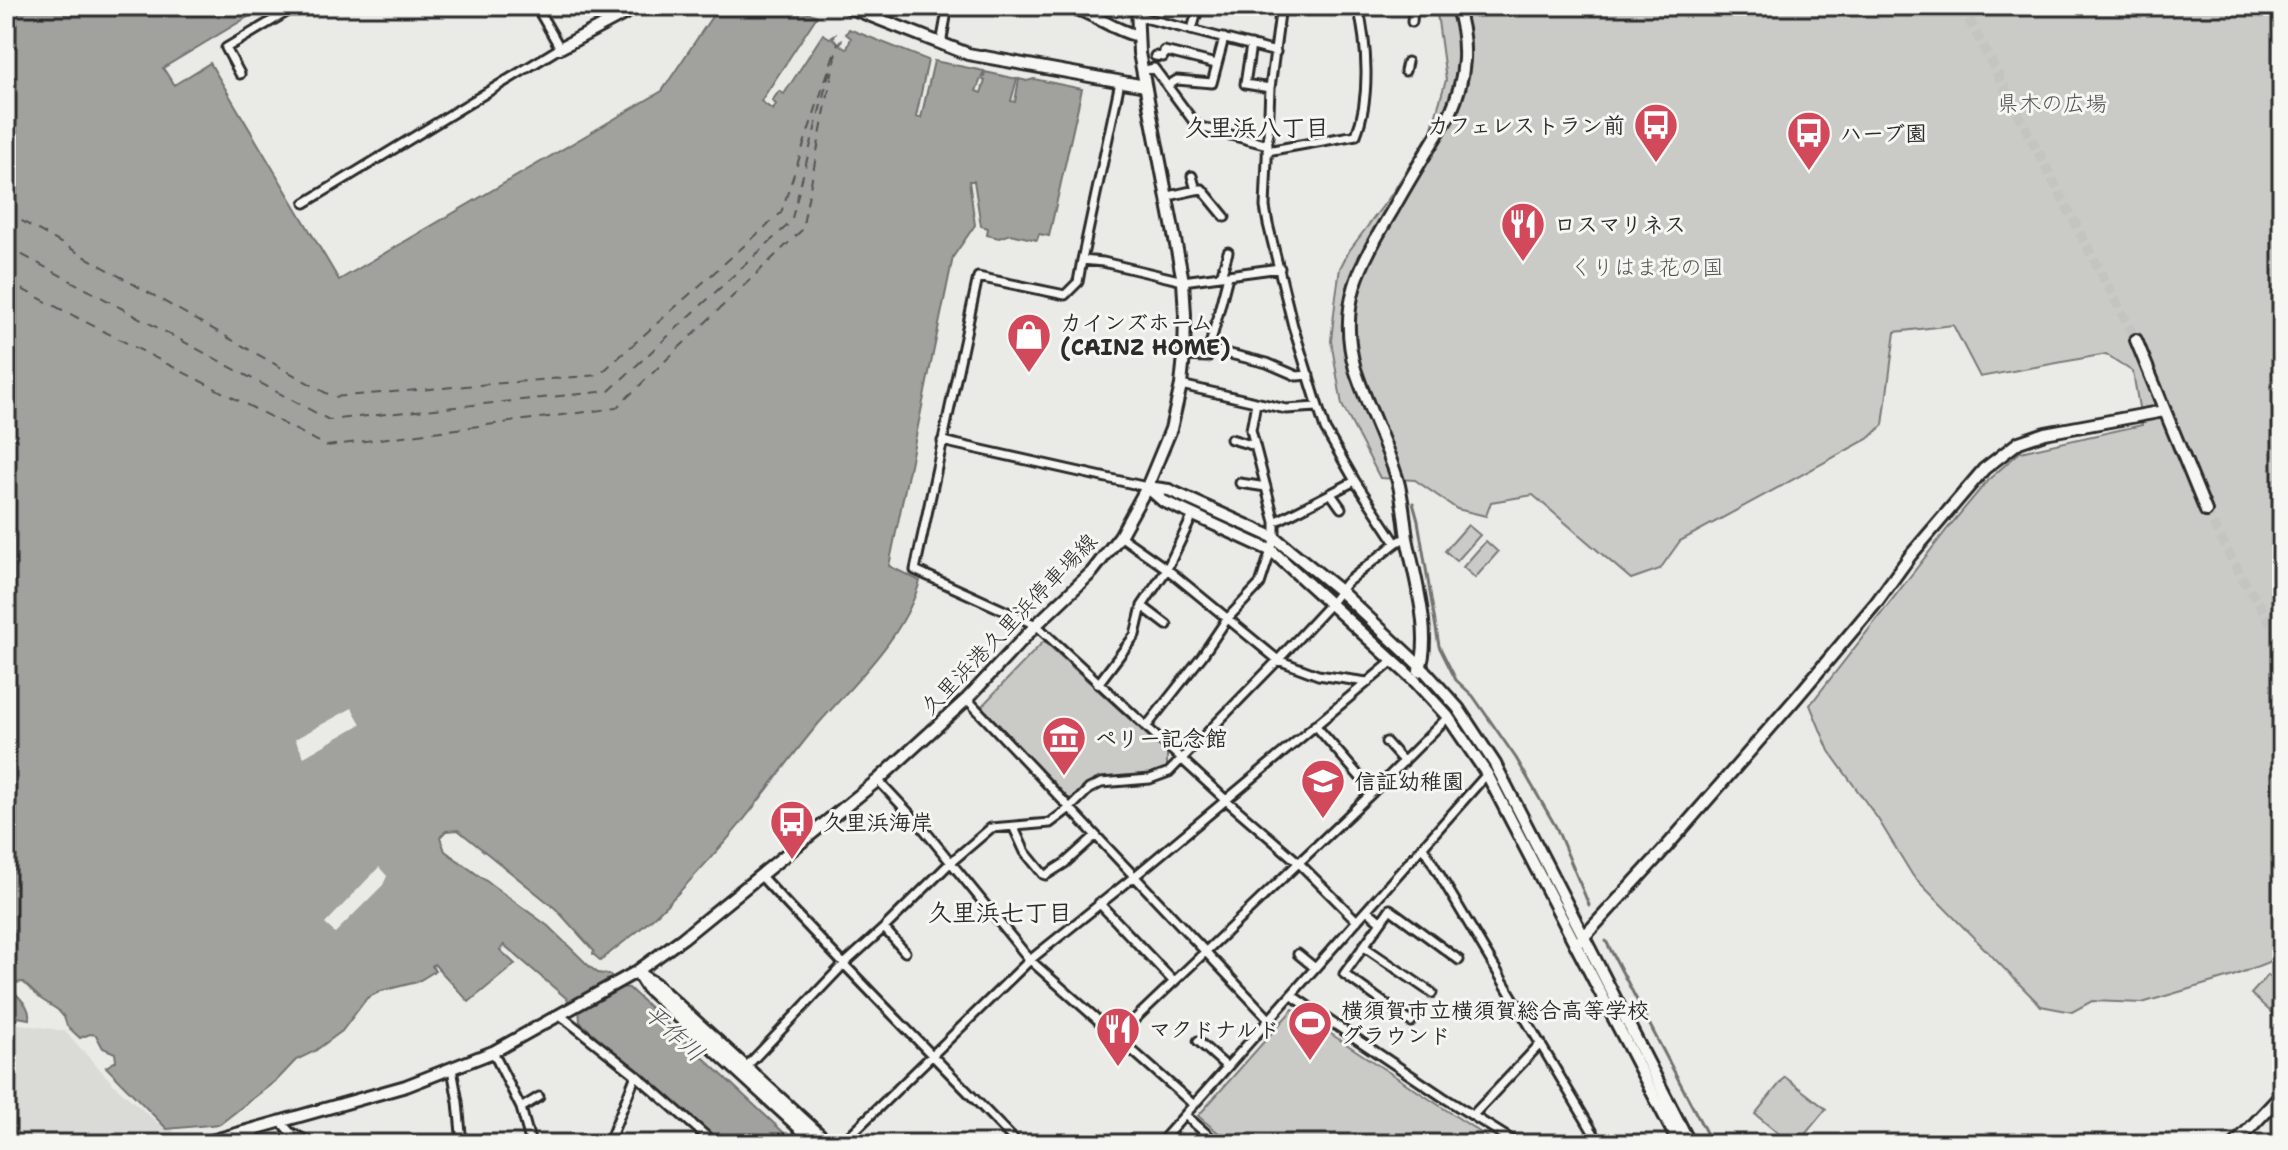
<svg xmlns="http://www.w3.org/2000/svg" width="2288" height="1150" viewBox="0 0 2288 1150" font-family="'Shantell Sans','Klee One',sans-serif">
<rect width="100%" height="100%" fill="#eaeae6"/>
<filter id="ink" filterUnits="userSpaceOnUse"><feTurbulence type="fractalNoise" baseFrequency=".0125" numOctaves="2"/><feDisplacementMap in="SourceGraphic" scale="16" xChannelSelector="R" yChannelSelector="G"/><feConvolveMatrix kernelMatrix="1 2 1 2 8 2 1 2 1" color-interpolation-filters="sRGB"/></filter>
<g filter="url(#ink)">
<!-- built -->
<path fill="#dadad6" d="M6,1022L65,1031L115,1086L159,1124L173,1129L174,1142L6,1144Z"/>
<!-- green -->
<path fill="#cacac7" stroke="#7a7a79" stroke-width="2" d="M1436,6H2282V946L2271,961L2233,976L2142,1003L2092,1001L2072,1012L2041,1006L1913,876L1878,819L1829,751L1810,705L1948,528L1988,480L2020,452L2142,425L2133,372L2106,354L1980,377L1953,325L1895,332L1883,425L1871,437L1680,541L1660,569L1631,579L1533,495L1491,502L1486,516L1457,509L1415,480L1380,478L1342,405L1331,341L1336,296L1340,268L1349,251L1391,195L1431,131L1446,80Z
M1468,525L1480,535L1457,561L1445,551Z
M1486,541L1498,552L1475,578L1463,567Z
M1043,642H1045L1167,753V769C1131,783 1104,768 1074,798H1067L982,709V706Z
M2268,975L2282,987V1022L2251,994Z
M1293,1009L1472,1127L1498,1144H1232L1198,1116Z
M1785,1077L1826,1109L1797,1144H1791L1755,1114Z"/>
<!-- water -->
<path fill="#a1a19e" stroke="#727270" stroke-width="2" d="M6,6H266L163,68L174,85L210,63L339,280L662,91L719,6H792L817,16L761,101L773,110L776,104L772,101L779,91L784,94L823,34L830,38L835,35L833,39L839,43L842,39L840,45L847,49L851,38L846,34L849,29L928,60L916,117L921,118L934,61L984,71L976,91L981,93L985,81L983,80L985,72L1017,79L1011,101L1015,102L1019,79L1027,81L1034,79L1082,89L1049,236L1039,234L1037,240L1010,234L999,238L987,235L988,228L981,226L974,181H969L975,225L953,257L889,566L920,581C904,637 857,680 819,723C786,762 758,805 724,843C697,873 670,904 639,930C626,941 613,949 601,961L593,954L594,951L556,909L458,830L446,831L440,837L445,851L548,926L590,967L598,973L610,975L620,987L629,988L796,1144H721L580,1022L579,1009L504,945L500,950L515,964L469,1002L434,964L432,966L435,971L417,982L381,991L367,998L342,1031L315,1051L296,1060L278,1079L220,1124L167,1129L106,1067L116,1061L115,1053L103,1048L96,1035L90,1034L80,1038L67,1026L64,1017L58,1010L41,999L23,982L14,983L13,990C20,1000 31,1006 29,1019L6,1015Z"/>
<!-- pier -->
<path fill="#eaeae6" d="M352,708L361,724L304,757L295,739Z
M379,867L387,876L383,885L335,933L325,924Z"/>
<g fill="none" stroke-linecap="round" stroke-linejoin="round">
<!-- stream -->
<path stroke="#727270" stroke-width="3" d="M1413,503L1418,521L1439,646L1456,680L1473,696L1516,758L1556,827L1589,905
M1606,941L1712,1144"/>
<!-- ferry -->
<path stroke="#545453" stroke-width="2" stroke-dasharray="10 8" stroke-linecap="butt" d="M6,212L333,397L599,375L781,213L835,51
M6,246L329,420L609,391L791,222L832,62
M6,281L327,446L616,408L802,230L838,42"/>
<!-- secondary-tunnel -->
<path stroke="#c4c4c1" stroke-width="10" stroke-dasharray="10 5" stroke-linecap="butt" d="M1962,6L2136,340
M2206,511L2241,576L2282,640"/>
<!-- street casing -->
<g stroke="#2b2b2b" stroke-width="13">
<path id="street" d="M1281,6L1270,88L1265,207L1268,224L1293,326L1325,429L1355,481L1396,543L1407,537
M1137,16L1276,52
M1412,22L1413,9
M1192,29L1199,6
M941,44L948,6
M1251,45L1245,84L1270,88
M1155,56L1163,57L1164,51L1216,64
M1142,71L1154,68L1197,126L1268,145
M1405,71L1407,62
M240,74L226,48L297,6
M1120,82L1082,260L1103,262L1183,281L1280,268
M1169,85L1177,80L1212,83L1224,38
M1267,151L1356,135C1371,97 1367,44 1358,6
M1192,176L1196,190L1202,189L1225,217
M1169,196L1200,189
M305,203L560,48L536,6
M1082,260L1078,282L1065,295L978,277L915,570L1036,625L1226,800L1299,863L1357,921
M1221,276L1228,252
M1209,349L1267,363L1297,376L1309,375
M1184,356L1207,357L1228,276
M1181,385L1286,409L1317,407
M1231,439L1255,446
M942,441L1147,487
M1240,483L1266,487
M1331,494L1341,508
M1275,522L1355,481
M1120,536L1167,569L1278,660L1318,675L1367,682
M1142,606L1167,625
M1098,684L1135,635L1142,606L1167,569L1193,515
M967,699L1270,1020
M1315,725L1373,792
M1146,727L1202,656L1227,619L1260,584L1275,538V522L1251,430L1256,403
M1386,742L1404,762
M878,780L922,827L1030,960L1194,1105
M1014,828L1025,852L1043,874L1046,875L1065,863L1095,836
M1423,847L1600,1144
M760,875C844,967 932,1054 1018,1144
M1099,903L1174,982
M1367,910L1381,922L1390,909L1459,960
M1381,922L1344,974L1411,1022
M884,928L905,952
M1363,946L1432,993
M1298,954L1315,968
M1291,995L1443,1097L1518,1144
M560,1015L636,1075L715,1144
M1116,1037L1373,792L1448,717
M1198,1041L1227,1067
M493,1052L521,1108L531,1144
M746,1067L843,965L884,928L950,863L991,828L1050,823L1070,808L1089,789L1101,783L1150,779L1169,772L1278,660L1331,603L1346,583L1396,543
M452,1069L458,1102L462,1144
M521,1108L539,1097
M1185,1115L1218,1144
M1473,1115L1541,1043
M280,1121L290,1132L313,1144
M252,1129L257,1144
M608,1144L636,1075
M841,1144L1030,960L1135,876L1394,660
M1159,1144L1487,774"/>
</g>
<!-- secondary casing -->
<g stroke="#2b2b2b" stroke-width="16">
<path id="secondary" d="M846,6L968,54L1145,86
M1067,6C1093,12 1110,29 1138,36
M560,48L639,6
M2136,340L2206,511
M1147,487L1169,490L1275,538L1339,590L1421,667L1458,708L1495,764L1690,1144
M1147,487L1163,501L1272,551L1414,680L1448,717L1487,774L1679,1144
M1419,671C1433,636 1414,575 1407,538C1404,518 1403,497 1397,478C1385,441 1367,406 1355,369C1337,304 1360,265 1392,211C1410,178 1430,146 1450,114C1466,78 1469,44 1456,6
M1580,941L1660,854L1797,697L1876,603L1910,556L1984,469L2019,442L2045,433L2164,411
M636,972L654,983L830,1144
M640,977L647,988L817,1144
M201,1144L406,1086L493,1052L636,972L683,938L878,780L967,699L1036,625L1092,572L1120,536L1147,487L1171,429L1181,385L1184,356L1185,315L1183,281L1139,53L1137,6
M2235,1144L2282,1094"/>
</g>
<!-- street -->
<use href="#street" stroke="#f6f6f2" stroke-width="7"/>
<!-- secondary -->
<use href="#secondary" stroke="#f6f6f2" stroke-width="10"/>
</g>
</g>
<!-- icons -->
<defs>
<g id="bus-pin" transform="scale(2.3)"><path d="M0 17L-7.5 6A9.5 9.5 0 1 1 7.5 6Z" fill="#d1495b" stroke="#f6f6f2"/><path d="M-5-6H5V4H4V6H2V4H-2V6H-4V4H-5ZM-3.5-4V0h7V-4ZM-3.5 1.2v1.5H-2V1.2ZM2 1.2v1.5H3.5V1.2Z" fill="#fff"/></g>
<g id="restaurant-pin" transform="scale(2.3)"><path d="M0 17L-7.5 6A9.5 9.5 0 1 1 7.5 6Z" fill="#d1495b" stroke="#f6f6f2"/><path d="M-5-6h1v4h1v-4h1v4h1v-4h1v5L-1.5 .5V6h-2V.5L-5-1ZM5-6V6H3V1.5H1.5Q1.5-4 5-6Z" fill="#fff"/></g>
<g id="shop-pin" transform="scale(2.3)"><path d="M0 17L-7.5 6A9.5 9.5 0 1 1 7.5 6Z" fill="#d1495b" stroke="#f6f6f2"/><path d="M-5-2.5h2.3a2.7 3.5 0 0 1 5.4 0H5L5.5 6h-11ZM-1.5-2.5h3a1.5 2.3 0 0 0-3 0Z" fill="#fff"/></g>
<g id="museum-pin" transform="scale(2.3)"><path d="M0 17L-7.5 6A9.5 9.5 0 1 1 7.5 6Z" fill="#d1495b" stroke="#f6f6f2"/><path d="M0-6L6-3V-2H-6V-3ZM-5-1h2V3h-2ZM-1-1h2V3h-2ZM3-1h2V3H3ZM-6 4H6V6H-6Z" fill="#fff"/></g>
<g id="school-pin" transform="scale(2.3)"><path d="M0 17L-7.5 6A9.5 9.5 0 1 1 7.5 6Z" fill="#d1495b" stroke="#f6f6f2"/><path d="M0-5L7-2L0 1L-7-2ZM-4 1L0 2.5L4 1V4Q0 6-4 4Z" fill="#fff"/></g>
<g id="stadium-pin" transform="scale(2.3)"><path d="M0 17L-7.5 6A9.5 9.5 0 1 1 7.5 6Z" fill="#d1495b" stroke="#f6f6f2"/><path d="M0-5a6.5 5 0 1 0 0 10a6.5 5 0 1 0 0-10ZM-3.5-1.8h7v3.6h-7Z" fill="#fff"/></g>
</defs>
<g fill-rule="evenodd">
<use href="#bus-pin" x="1656" y="125"/>
<use href="#bus-pin" x="1809" y="133"/>
<use href="#restaurant-pin" x="1523" y="224"/>
<use href="#shop-pin" x="1029" y="335"/>
<use href="#museum-pin" x="1064" y="738"/>
<use href="#school-pin" x="1323" y="781"/>
<use href="#bus-pin" x="792" y="822"/>
<use href="#stadium-pin" x="1310" y="1023"/>
<use href="#restaurant-pin" x="1118" y="1029"/>
</g>
<g text-anchor="middle" dominant-baseline="central" stroke-width="6" stroke-linejoin="round" paint-order="stroke">
<!-- park labels -->
<g font-size="22" fill="#535352" stroke="#f6f6f2">
<text x="2052" y="103">県木の広場</text>
<text x="1647" y="267">くりはま花の国</text>
</g>
<!-- poi labels -->
<g font-size="22" font-weight="bold" fill="#2b2b2b" stroke="#f6f6f2" text-anchor="start">
<text x="1625" y="125" text-anchor="end">カフェレストラン前</text>
<text x="1840" y="133">ハーブ園</text>
<text x="1554" y="224">ロスマリネス</text>
<text x="1060" y="322">カインズホーム<tspan x="1060" dy="25">(CAINZ HOME)</tspan></text>
<text x="1095" y="738">ペリー記念館</text>
<text x="1354" y="781">信証幼稚園</text>
<text x="823" y="822">久里浜海岸</text>
<text x="1341" y="1010">横須賀市立横須賀総合高等学校<tspan x="1341" dy="25">グラウンド</tspan></text>
<text x="1149" y="1029">マクドナルド</text>
</g>
<!-- street labels -->
<g font-size="22" fill="#2b2b2b" stroke="#f6f6f2">
<text transform="translate(1009 624) rotate(-46)">久里浜港久里浜停車場線</text>
</g>
<!-- neighbourhood labels -->
<g font-size="24" font-weight="bold" fill="#2b2b2b" stroke="#f6f6f2">
<text x="1257" y="128">久里浜八丁目</text>
<text x="1000" y="913">久里浜七丁目</text>
</g>
<!-- water labels -->
<g font-size="24" font-style="italic" fill="#545453" stroke="#f6f6f2">
<text transform="translate(674 1033) rotate(42)">平作川</text>
</g>
</g>
<!-- margin -->
<rect width="2288" height="1150" fill="none" stroke="#f6f6f2" stroke-width="32"/>
<rect x="16" y="16" width="2256" height="1118" fill="none" stroke="#2b2b2b" stroke-width="3" filter="url(#ink)"/>
</svg>
